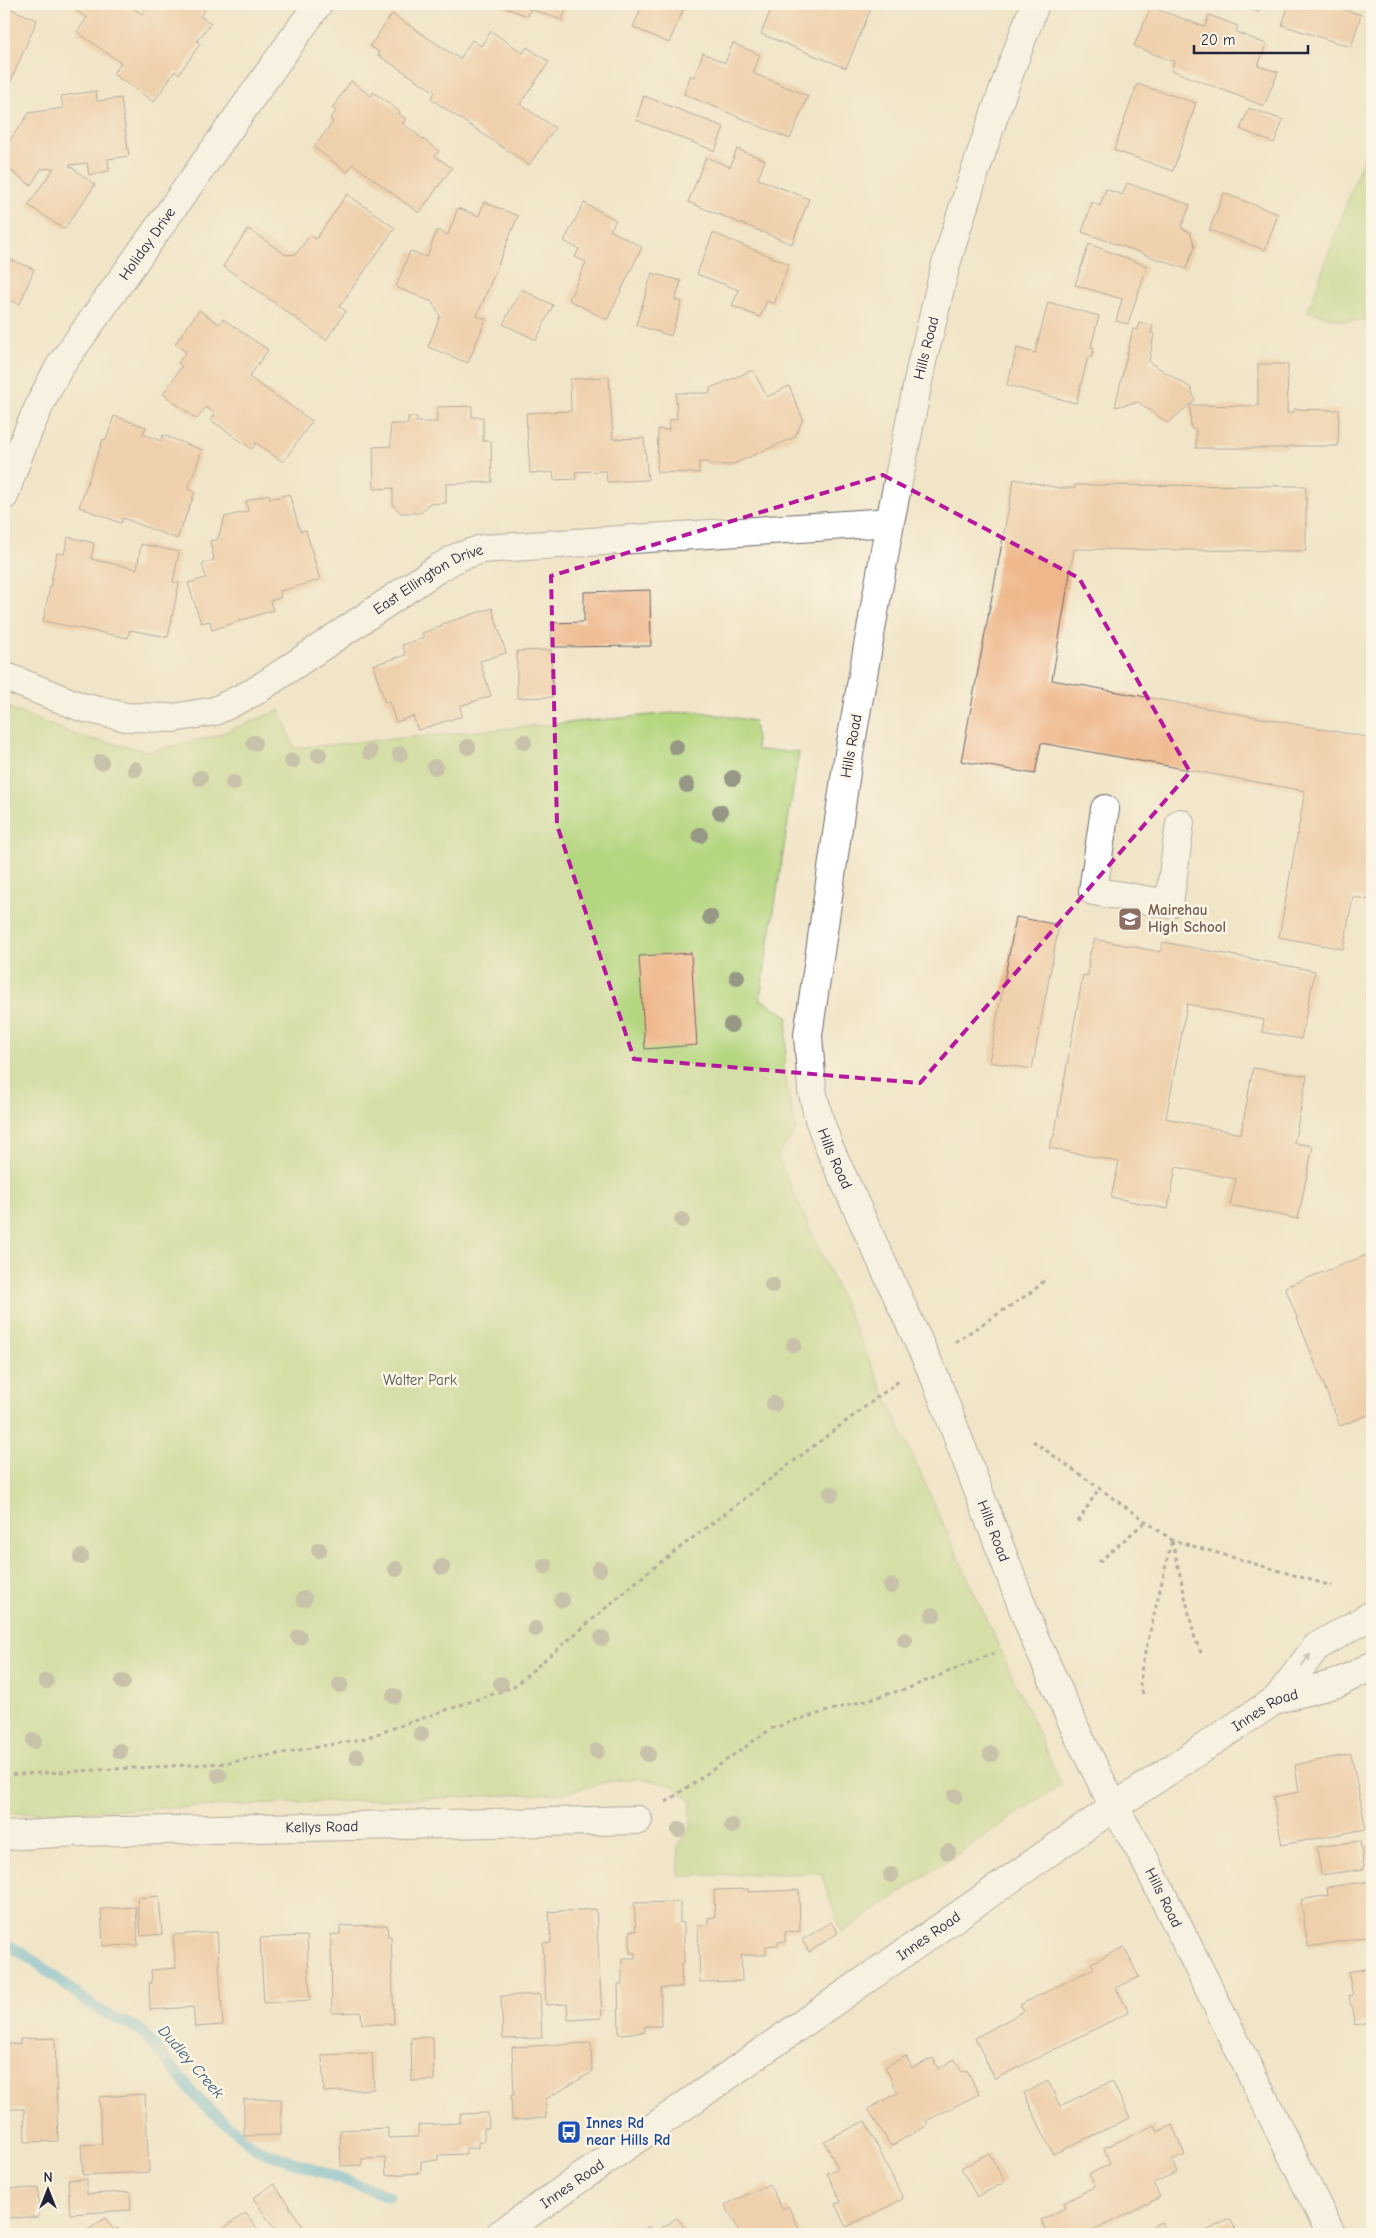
<svg xmlns="http://www.w3.org/2000/svg" width="1376" height="2238" viewBox="0 0 1376 2238" font-family="'Comic Neue',sans-serif">
<rect width="100%" height="100%" fill="#fcf5e5"/>
<filter id="ink" filterUnits="userSpaceOnUse"><feTurbulence type="fractalNoise" baseFrequency=".02" numOctaves="2"/><feDisplacementMap in="SourceGraphic" scale="10" xChannelSelector="R" yChannelSelector="G"/><feConvolveMatrix kernelMatrix="1 2 1 2 8 2 1 2 1" color-interpolation-filters="sRGB"/></filter>
<filter id="wash" filterUnits="userSpaceOnUse"><feTurbulence type="fractalNoise" baseFrequency=".0096" numOctaves="4" result="noise"/><feDisplacementMap in="SourceGraphic" scale="20" xChannelSelector="R" yChannelSelector="G"/><feGaussianBlur stdDeviation="1.12" result="paint"/><feColorMatrix in="noise" values="0 0 0 0 0 0 0 0 0 0 0 0 0 0 0 0 0 1.4 0 .05"/><feComposite in="paint" operator="in"/></filter>
<g filter="url(#wash)">
<rect width="100%" height="100%" fill="#f1e5c8"/>
<!-- green -->
<path fill="#b4d67f" stroke="#6b7c5d" d="M1372,140V320L1343,321L1308,311L1368,144Z
M4,706L78,736L149,751L215,736L280,710L294,748L695,711L754,721L757,750L799,752L760,999L788,1016L784,1073L796,1131L777,1156L1061,1784L841,1933L821,1873L679,1876L678,1847L691,1826V1801L671,1785L639,1778L606,1782L565,1793L4,1814Z"/>
<g fill="none" stroke-linecap="round" stroke-linejoin="round">
<!-- stream -->
<path stroke="#56b3d4" stroke-width="11" d="M4,1942L32,1959L95,2008L142,2031L201,2102L256,2149L389,2196"/>
</g>
<g id="blocks">
<!-- building -->
<path fill="#eeb78c" d="M78,4H134L131,7L142,14L149,4H159L165,7L167,4H206L208,5L200,16L211,23L197,41L200,44L179,74L175,71L154,102L113,74L121,63L77,32L87,18L74,9Z
M495,4H568L562,20L530,9L528,16Z
M643,4H672L684,8L669,43L633,27Z
M773,4H873L846,68L761,34Z
M1238,4H1262L1259,12Z
M1289,4H1326L1361,15L1351,47L1282,25Z
M4,6L37,20L4,97Z
M1151,7L1205,27L1209,15L1238,26L1236,32L1266,44L1258,66L1278,72L1264,106L1171,70L1174,62L1134,46Z
M392,14L460,59L472,40L481,46L491,31L523,53L527,47L549,62L520,104L555,128L529,165L431,99L435,92L378,55L379,52L370,46Z
M733,43L760,55L753,73L808,96L790,139L684,94L691,75L694,77L703,53L725,63Z
M351,81L371,96L373,92L400,112L399,114L406,119L402,123L439,151L435,156L452,168L419,213L353,164L347,172L314,147L333,122L330,119L336,111L332,108Z
M1137,84L1196,103L1173,171L1114,150Z
M96,91L97,101L121,98L129,156L108,159L109,171L89,175L87,163L69,165L95,185L64,229L28,205L54,168L41,169L31,185L4,166V149L29,113L63,108L61,96Z
M644,96L724,127L715,151L636,120Z
M1249,108L1283,120L1274,143L1240,129Z
M737,149L765,160L758,179L809,199L792,244L688,202L706,157L730,167Z
M1127,183L1190,205L1181,228L1190,232L1195,246L1186,269L1082,232L1092,202L1100,206L1106,189L1122,195Z
M1224,193L1278,214L1265,250L1209,230Z
M347,194L395,228L339,307L346,311L326,340L223,266L248,229L286,255L296,254L310,235L316,239Z
M484,202L518,216L477,316L486,319L468,363L428,347L440,316L432,302L396,287L410,251L427,257L437,230L448,235L458,208L479,216Z
M584,203L616,220L610,230L642,247L607,320L569,300L586,262L575,257L579,249L564,241Z
M713,233L789,264L774,304L767,301L760,317L732,306L739,290L697,274Z
M1089,244L1147,266L1128,324L1116,321L1122,299L1075,285Z
M4,257L34,269L20,304L4,298Z
M652,273L681,281L675,300L682,302L671,336L636,325Z
M521,289L553,305L536,340L503,324Z
M1048,302L1099,316L1091,347L1094,348L1092,357H1088L1076,403L1007,385L1017,348L1035,353Z
M199,310L219,324L223,319L268,350L249,377L312,421L283,462L256,443L252,449L211,420L215,414L206,407L197,419L163,394L182,366L178,363L186,352L175,344Z
M1139,323L1153,325L1151,333L1154,334L1149,362L1191,388L1195,400L1168,423L1138,402L1115,407L1133,329L1138,330Z
M1258,364H1288L1287,413L1294,412V409L1339,410L1338,446H1288V448H1196V429H1191L1190,405L1258,406Z
M753,370L767,397L789,386L803,419L795,437L731,465H709V462H699V473L657,472L658,429L669,430V420L677,419L676,393H710V388Z
M609,377L613,439L644,438L648,480L607,482L606,471L575,472L576,479L554,480L553,472L530,473L526,413L571,411L570,379Z
M472,406V417H483V441H491L492,482L446,484V503L428,504L421,513H401L393,505V488L374,489L373,447L391,446L390,424H408V417H417V422H437V407Z
M114,416L146,427L143,434L161,441L163,435L202,450L188,489L195,492L177,539L123,518L121,523L79,507L103,439L106,440Z
M1014,479L1059,488H1075V485L1306,486V551L1074,549L1052,680L1372,738V900L1353,897L1343,949L1279,937L1305,791L1041,743L1035,774L961,761Z
M269,494L270,499L289,494L300,531L306,530L320,580L280,591L281,597L270,601L273,610L212,630L210,621L201,623L188,583L206,578L202,564L214,560L210,541L217,540L225,517L248,511L246,501Z
M68,537L94,543L91,559L137,569L141,544L179,552L173,582L179,583L168,637L130,630L128,638L43,621L57,553L64,554Z
M650,590L651,646L552,647L551,623L584,622V592Z
M492,608L506,653L480,661L491,696L460,706L462,716L418,730L413,716L396,722L389,702L385,703L373,665L406,655L402,645L424,638L422,633L442,626V624Z
M551,650L552,697L517,698V651Z
M1016,917L1059,925L1032,1069L989,1062Z
M1095,939L1160,952L1163,942L1315,971L1301,1039L1262,1032L1264,1020L1187,1004L1166,1118L1241,1134L1253,1068L1307,1076L1294,1143L1313,1146L1298,1219L1230,1205L1236,1179L1176,1167L1168,1209L1111,1197L1119,1162L1049,1148L1055,1132L1083,975L1088,976L1089,956Z
M691,953L697,1045L645,1049L639,956Z
M1372,1253V1413L1340,1426L1285,1287Z
M1351,1754L1366,1829L1282,1845L1273,1797L1299,1792L1295,1765Z
M1360,1841L1364,1869L1321,1875L1317,1847Z
M1372,1846V1864L1368,1865L1364,1847Z
M1372,1881V1936L1308,1947L1301,1900L1328,1895L1327,1887Z
M748,1889V1892L799,1890L800,1931L785,1932V1942H778V1945L766,1946V1955H741L742,1981L700,1982L698,1925H708V1918L715,1917L714,1890Z
M159,1896L162,1934L141,1936L137,1898Z
M680,1902V1923H684V1963H681L682,1987L661,1988V2026H645V2032L619,2034L618,1984H622V1958H635V1953H630V1931H636L634,1903Z
M136,1907L138,1945L103,1946L101,1909Z
M596,1909L602,2018L568,2020L567,2004L546,2005L543,1943H551L549,1912Z
M831,1922L838,1933L809,1952L802,1940Z
M387,1925L388,1936H391L394,2024H362L361,2012L332,2013L331,1935L340,1934V1926Z
M217,1932L223,2025L195,2027L193,2007L150,2010L149,1983H152L151,1970L176,1968L173,1935Z
M307,1936L310,2000L264,2003L260,1938Z
M1124,1947L1139,1977L1116,1988L1129,2012L995,2079L975,2038L1024,2011L1020,2005L1094,1968L1091,1963Z
M1372,1968V2021L1355,2025L1349,1996L1353,1995L1348,1972Z
M540,1994L542,2038L503,2039L501,1996Z
M433,2037L434,2080L412,2081L411,2038Z
M55,2038L58,2141L25,2142L24,2109H4V2044H20V2039Z
M591,2043L592,2072L546,2099V2118L512,2120L511,2095H514L512,2047Z
M372,2053L374,2089L324,2092L322,2055Z
M906,2056L912,2068L933,2058L938,2069L955,2059L962,2072L967,2070L979,2094L926,2121L928,2125L891,2146L868,2109L898,2093L885,2067Z
M1048,2081L1060,2106L1112,2081L1130,2118L1053,2154L1024,2093Z
M145,2094L149,2172L83,2175L81,2145L102,2144L99,2097Z
M244,2099H281V2135L244,2136Z
M488,2113L489,2128H484V2142H478V2148H466V2154L438,2155V2160L421,2161V2173L386,2175L385,2158L362,2159V2165L341,2166L340,2130L388,2128V2138L418,2137V2125L460,2123V2114Z
M865,2121L903,2199L846,2227L835,2204L841,2202L827,2173L838,2168L824,2141Z
M1155,2125L1158,2132L1172,2125L1185,2155L1172,2161L1177,2172L1153,2183L1160,2197L1087,2234H1048L1041,2220L1066,2208L1064,2203L1095,2186L1089,2174L1110,2164L1104,2148Z
M989,2153L1005,2182L977,2197L961,2168Z
M87,2179V2194L130,2192L131,2210L70,2214L68,2180Z
M274,2184L308,2234H278L253,2198Z
M769,2184L782,2209L788,2206L802,2234H741L725,2205Z
M38,2188L39,2217L4,2218V2189Z
M246,2213L261,2234H225L222,2229Z
M105,2218L114,2230L117,2228L121,2234H91L88,2230Z
M677,2218L689,2234H636L649,2226L654,2233Z
M1230,2219L1238,2234H1200Z
M1161,2222L1167,2234H1136Z"/>
</g>
</g>
<g filter="url(#ink)">
<use href="#blocks" fill-opacity="0" stroke="#6a666c" stroke-width="1"/>
<g fill="none" stroke-linecap="round" stroke-linejoin="round">
<!-- minor casing -->
<g stroke="#6a666c" stroke-width="30">
<g id="minor">
<path id="s1" d="M1035,4C1002,91 971,178 945,268C937,297 932,327 923,357L890,522L847,765L808,1035L812,1090L819,1119L829,1147L936,1380L1034,1637L1079,1737L1114,1807L1141,1852L1331,2234"/>
<path id="s2" d="M4,496C19,451 36,407 60,366L318,4"/>
<path id="s3" d="M4,676L81,707L126,717L173,718L215,711L254,692L437,569L458,557L482,549L890,522"/>
<path d="M1105,809L1093,891L1169,904L1180,823"/>
<path id="s4" d="M4,1836L77,1832L638,1820"/>
</g>
</g>
<!-- major casing -->
<g stroke="#6a666c" stroke-width="30">
<g id="major">
<path d="M1277,1699L1316,1647L1372,1615"/>
<path id="s5" d="M500,2234L1114,1807L1277,1699L1338,1683L1372,1666"/>
</g>
</g>
<!-- path -->
<path stroke="#6a666c" stroke-width="3" stroke-dasharray="4 4" stroke-linecap="butt" d="M955,1342L1033,1291L1047,1278
M1033,1441L1172,1540L1332,1586
M1078,1522L1099,1488
M1172,1541L1195,1639L1202,1655
M1099,1562L1145,1522
M1143,1694L1140,1684L1142,1665L1172,1540
M4,1775L227,1763L362,1739L513,1687L648,1572L899,1381
M666,1802L771,1729L796,1720L909,1688L994,1653"/>
<!-- minor -->
<use href="#minor" stroke="#fff" stroke-width="28"/>
<!-- major -->
<use href="#major" stroke="#fff" stroke-width="28"/>
</g>
<!-- trees -->
<g fill="#979785">
<circle cx="524" cy="742" r="8"/>
<circle cx="254" cy="743" r="8"/>
<circle cx="468" cy="747" r="8"/>
<circle cx="676" cy="747" r="8"/>
<circle cx="370" cy="752" r="8"/>
<circle cx="400" cy="754" r="8"/>
<circle cx="319" cy="755" r="8"/>
<circle cx="292" cy="761" r="8"/>
<circle cx="101" cy="762" r="8"/>
<circle cx="435" cy="767" r="8"/>
<circle cx="135" cy="769" r="8"/>
<circle cx="200" cy="778" r="8"/>
<circle cx="733" cy="778" r="8"/>
<circle cx="233" cy="783" r="8"/>
<circle cx="687" cy="785" r="8"/>
<circle cx="720" cy="812" r="8"/>
<circle cx="700" cy="835" r="8"/>
<circle cx="710" cy="917" r="8"/>
<circle cx="737" cy="977" r="8"/>
<circle cx="731" cy="1025" r="8"/>
<circle cx="682" cy="1220" r="8"/>
<circle cx="772" cy="1285" r="8"/>
<circle cx="794" cy="1345" r="8"/>
<circle cx="774" cy="1404" r="8"/>
<circle cx="831" cy="1494" r="8"/>
<circle cx="319" cy="1550" r="8"/>
<circle cx="81" cy="1557" r="8"/>
<circle cx="545" cy="1566" r="8"/>
<circle cx="442" cy="1567" r="8"/>
<circle cx="396" cy="1569" r="8"/>
<circle cx="599" cy="1569" r="8"/>
<circle cx="891" cy="1586" r="8"/>
<circle cx="304" cy="1599" r="8"/>
<circle cx="562" cy="1600" r="8"/>
<circle cx="933" cy="1615" r="8"/>
<circle cx="535" cy="1629" r="8"/>
<circle cx="299" cy="1637" r="8"/>
<circle cx="602" cy="1638" r="8"/>
<circle cx="905" cy="1640" r="8"/>
<circle cx="46" cy="1681" r="8"/>
<circle cx="123" cy="1682" r="8"/>
<circle cx="501" cy="1684" r="8"/>
<circle cx="340" cy="1685" r="8"/>
<circle cx="394" cy="1696" r="8"/>
<circle cx="421" cy="1734" r="8"/>
<circle cx="34" cy="1741" r="8"/>
<circle cx="120" cy="1751" r="8"/>
<circle cx="597" cy="1751" r="8"/>
<circle cx="648" cy="1754" r="8"/>
<circle cx="991" cy="1754" r="8"/>
<circle cx="357" cy="1757" r="8"/>
<circle cx="219" cy="1775" r="8"/>
<circle cx="955" cy="1796" r="8"/>
<circle cx="732" cy="1826" r="8"/>
<circle cx="679" cy="1830" r="8"/>
<circle cx="948" cy="1852" r="8"/>
<circle cx="891" cy="1875" r="8"/>
</g>
<!-- one-way arrows -->
<defs><path id="oneway-solid" d="M-6-.8H1V-3.2L6.5 0L1 3.2V.8H-6Z" transform="scale(1.25)"/></defs>
<use fill="#9c9ca7" href="#oneway-solid" transform="translate(1306 1660) rotate(-53)"/>
</g>
<!-- marked area -->
<path d="M0 0H1376V2238H0ZM883,475L1079,578L1190,772L920,1083L634,1059L557,825L551,576Z" fill="#f1e5c8" fill-opacity=".55" fill-rule="evenodd"/>
<path fill="none" stroke="#b5179e" stroke-width="4" stroke-dasharray="10 6" stroke-linejoin="round" d="M883,475L1079,578L1190,772L920,1083L634,1059L557,825L551,576Z"/>
<!-- icons -->
<defs>
<g id="school-square" transform="scale(1.25)"><rect x="-9" y="-9" width="18" height="18" rx="4" fill="#8d6e63" stroke="#fcf5e5"/><path d="M0-5L7-2L0 1L-7-2ZM-4 1L0 2.5L4 1V4Q0 6-4 4Z" fill="#fff"/></g>
<g id="bus-square" transform="scale(1.25)"><rect x="-9" y="-9" width="18" height="18" rx="4" fill="#1a4fb4" stroke="#fcf5e5"/><path d="M-5-6H5V4H4V6H2V4H-2V6H-4V4H-5ZM-3.5-4V0h7V-4ZM-3.5 1.2v1.5H-2V1.2ZM2 1.2v1.5H3.5V1.2Z" fill="#fff"/></g>
</defs>
<g fill-rule="evenodd">
<use href="#school-square" x="1130" y="919"/>
<use href="#bus-square" x="569" y="2132"/>
</g>
<g text-anchor="middle" dominant-baseline="central" stroke-width="5" stroke-linejoin="round" paint-order="stroke">
<!-- street labels -->
<g font-size="15" fill="#22223b" stroke="#fcf5e5">
<text stroke="none"><textPath href="#s2" startOffset="292">Holiday Drive</textPath></text>
<text transform="translate(926 348) rotate(-76)">Hills Road</text>
<text stroke="none"><textPath href="#s3" startOffset="470">East Ellington Drive</textPath></text>
<text transform="translate(851 746) rotate(-80)">Hills Road</text>
<text stroke="none"><textPath href="#s1" startOffset="1186">Hills Road</textPath></text>
<text stroke="none"><textPath href="#s1" startOffset="1591">Hills Road</textPath></text>
<text stroke="none"><textPath href="#s5" startOffset="928">Innes Road</textPath></text>
<text stroke="none"><textPath href="#s4" startOffset="318">Kellys Road</textPath></text>
<text stroke="none"><textPath href="#s1" startOffset="1996">Hills Road</textPath></text>
<text stroke="none"><textPath href="#s5" startOffset="522">Innes Road</textPath></text>
<text stroke="none"><textPath href="#s5" startOffset="88">Innes Road</textPath></text>
</g>
<!-- education labels -->
<g font-size="15" font-weight="bold" fill="#785e54" stroke="#fcf5e5" text-anchor="start">
<text x="1148" y="910">Mairehau<tspan x="1148" dy="17">High School</tspan></text>
</g>
<!-- park labels -->
<g font-size="15" fill="#4e584f" stroke="#fcf5e5">
<text x="420" y="1380">Walter Park</text>
</g>
<!-- transit labels -->
<g font-size="15" font-weight="bold" fill="#164399" stroke="#fcf5e5" text-anchor="start">
<text x="586" y="2123">Innes Rd<tspan x="586" dy="17">near Hills Rd</tspan></text>
</g>
<!-- water labels -->
<g font-size="16" font-style="italic" fill="#375c78" stroke="#fcf5e5">
<text transform="translate(191 2062) rotate(49)">Dudley Creek</text>
</g>
</g>
<!-- margin -->
<rect width="1376" height="2238" fill="none" stroke="#fcf5e5" stroke-width="20"/>
<!-- north arrow -->
<g transform="translate(48 2190)" stroke="#fcf5e5" stroke-width="4" paint-order="stroke">
<path d="M0-4L9 19L0 12L-9 19Z" fill="#22223b"/>
<text y="-8" font-size="14" font-weight="bold" text-anchor="middle" fill="#22223b">N</text>
</g>
<!-- scale -->
<path d="M1194 45v8h114v-8" fill="none" stroke="#22223b" stroke-width="2.5"/>
<text x="1201" y="45" font-size="15" fill="#22223b" stroke="#fcf5e5" stroke-width="4" paint-order="stroke">20 m</text>
</svg>
